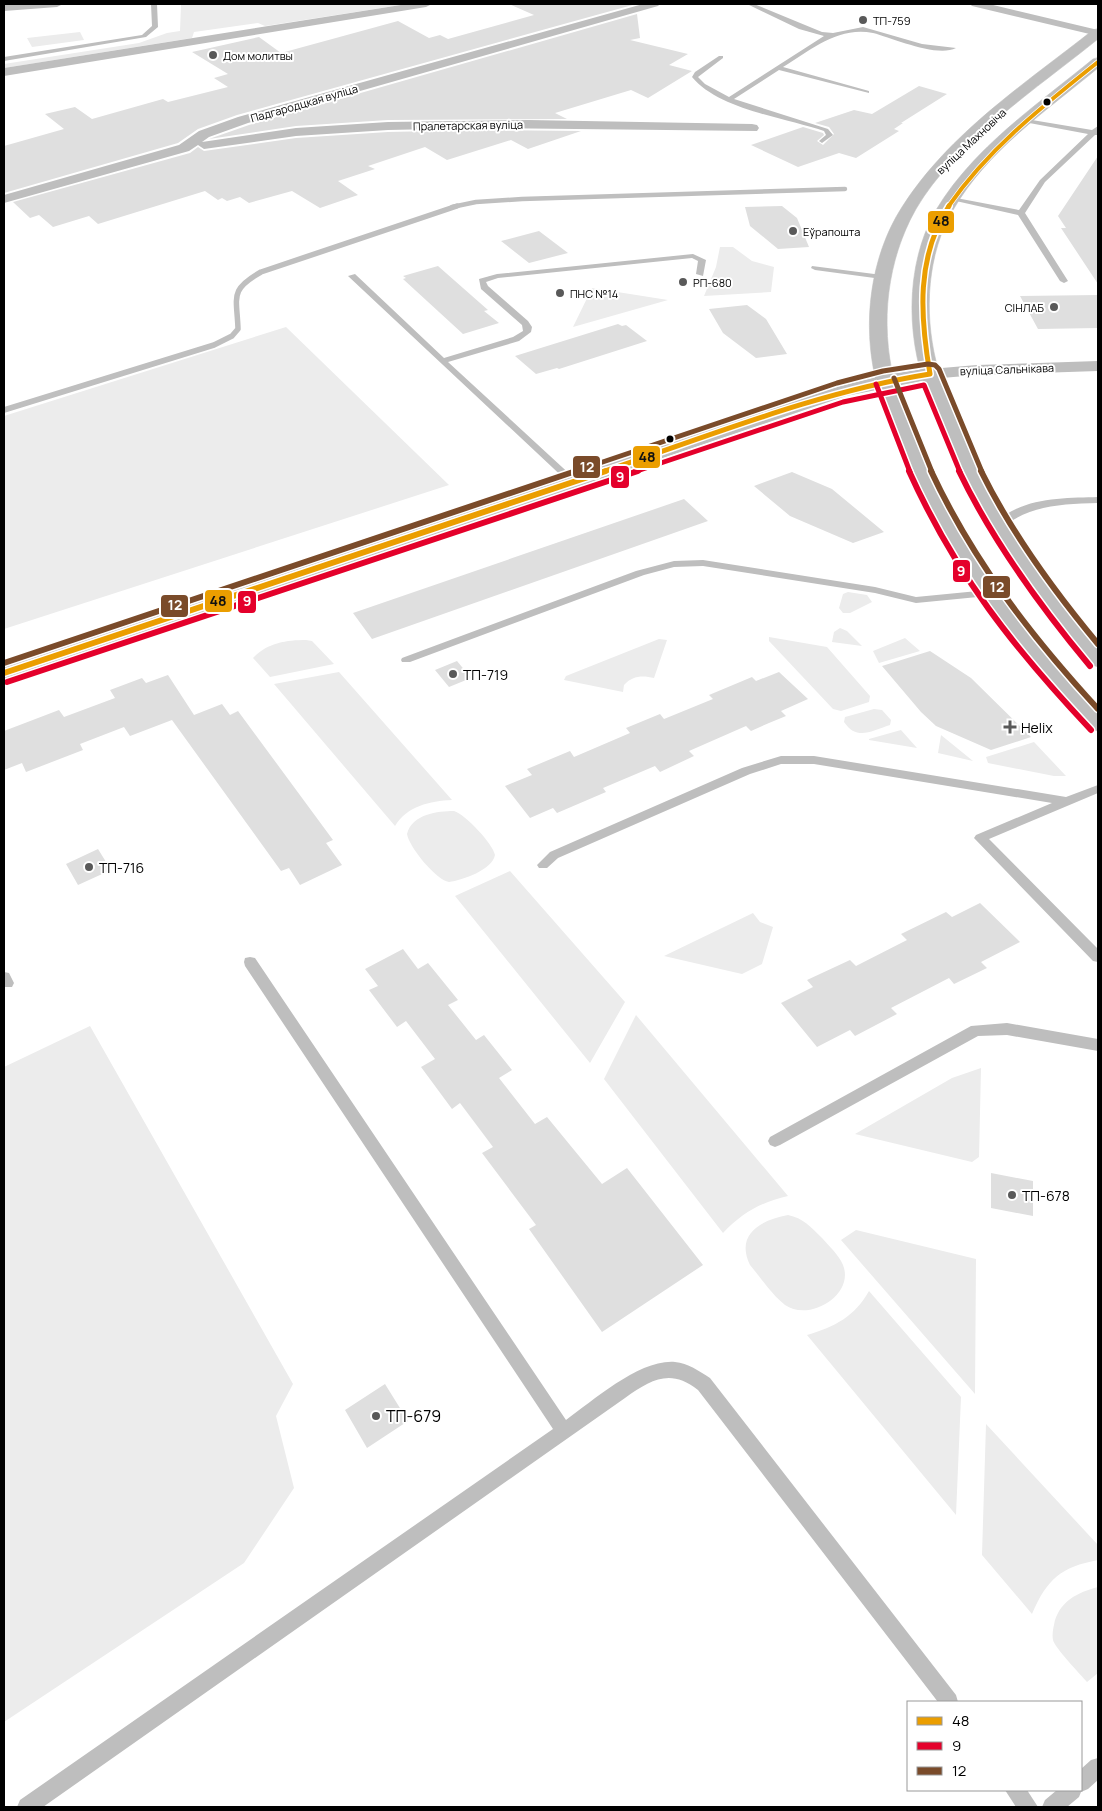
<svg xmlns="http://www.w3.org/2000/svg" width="1102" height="1811" viewBox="0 0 1102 1811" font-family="Manrope,sans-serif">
<rect width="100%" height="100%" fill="#fff"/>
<!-- green -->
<path fill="#ececec" d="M202,4H407L265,26L258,23L194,32L192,38L4,68V64L139,43L167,33L180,31L181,5Z
M80,32L84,40L32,47L27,38Z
M720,247H733L752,261L774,267L771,292L704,296L716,267Z
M592,288L668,300L573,327Z
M286,327L449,485L4,629V416Z
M848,592L867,595L872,602L850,613H843L839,608L843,594Z
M840,628L847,631L862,646L832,642L834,632Z
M769,637L827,647L870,696L869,702L841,711L833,709L769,641Z
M905,638L920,651L879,663L873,651Z
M659,639L667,640L654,678C642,675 632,676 624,685L623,692L564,680L566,676Z
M306,640L312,641L334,664L270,677L253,658C267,643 286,640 306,640Z
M339,672L452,800C430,801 407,806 395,826L274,684Z
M874,709L882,710L891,720L890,725C871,731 857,741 844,722L845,717Z
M901,730L917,748L869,740V739Z
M941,735L973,761L938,753Z
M1034,742L1066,776H1054L988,763L986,757Z
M454,811C466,815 493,844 495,855C492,870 463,880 449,882C436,880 409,847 407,834C412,814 438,811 454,811Z
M510,871L625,1002L590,1063L455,896Z
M753,913L760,922L773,927L762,964L742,974L664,956Z
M636,1015L788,1196C761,1202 742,1213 723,1233L604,1079Z
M90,1026L293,1384L276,1416L294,1488L244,1563L4,1722V1067Z
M981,1068L979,1157L972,1162L855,1134L952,1078Z
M788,1215C803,1218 811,1227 822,1238C829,1246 839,1255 843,1265C855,1295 809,1322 785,1305C772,1295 761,1278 750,1265C735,1234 761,1220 788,1215Z
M856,1230L976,1259L975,1394L841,1240Z
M869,1291L961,1397L956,1515L807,1335C835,1327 855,1316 869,1291Z
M986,1424L1098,1545V1560C1061,1567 1047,1579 1032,1614L982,1555Z
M1098,1587V1673L1087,1682C1080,1674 1055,1648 1053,1640C1052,1636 1053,1629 1054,1625C1058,1602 1078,1592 1098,1587Z"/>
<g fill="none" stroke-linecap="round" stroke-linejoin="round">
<!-- stream-far1 -->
<path stroke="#bfbfbf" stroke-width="4.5" d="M452,207L476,202L522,199L845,189"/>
<!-- stream -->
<path stroke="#bfbfbf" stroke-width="5.5" d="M4,410L214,345L232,336L238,329C237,297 229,290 261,272L457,206"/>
</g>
<!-- building -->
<path fill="#dfdfdf" d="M509,4H636L237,115L198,129L178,143L4,193V146L64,129L45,114L75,107L92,119L163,99L168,102L228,87L214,78L228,74L192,52L259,37L281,53L398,21L429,38L440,35L448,39L534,15Z
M637,14L640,38L630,40L688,54L669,65L692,71L648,98L631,90L555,113L567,119L388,120L296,126L209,139L249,125Z
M919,86L947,94L901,123H903L894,129L899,131L856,158L839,153L798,167L751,145L803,127L823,133L824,135L817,141L823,145L834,134L829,127L815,123L854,110L872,114Z
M481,130L581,131L528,149L511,140L447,160L425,147L368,166L375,169L338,181L358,195L320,208L292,191L249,203L240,197L227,201L222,198L218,200L205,191L98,224L89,216L53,227L39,215L30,218L13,202L190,153L198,147L204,151L296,138L388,132Z
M1098,156V284L1061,228H1066L1058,216Z
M782,206L797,218L809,247L778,249L750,226L745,207Z
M539,231L568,253L529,263L501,241Z
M438,266L488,310L484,311L499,323L463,334L403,279L406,278L403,276Z
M1098,295V328L1038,329L1020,296Z
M747,305L766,319L787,354L756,358L723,333L709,309Z
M618,324L622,326L626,325L647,341L559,369L557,368L536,374L515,356Z
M792,472L832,489L884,532L853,543L790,516L754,486Z
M684,499L708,521L372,639L353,613Z
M930,651L971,678L1031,737L991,750L936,726L921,712L882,666Z
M457,661L471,678L449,687L435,670Z
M779,672L808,699L781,711L786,716L769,723L751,731L746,726L689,751L694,756L660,772L655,766L603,788L606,792L557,813L553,808L530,818L505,786L532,775L527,769L570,751L574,757L630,733L626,728L660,714L664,719L713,699L709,695L752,677L756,681Z
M168,675L194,715L222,704L230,715L238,711L333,840L326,843L342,865L300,885L289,868L281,871L172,720L130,736L124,727L80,744L83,750L26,772L22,763L4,770V731L59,710L64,717L115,698L110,690L142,678L146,683Z
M98,849L111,870L78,885L66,864Z
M980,903L1020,942L981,962L987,968L954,984L949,978L891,1008L897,1014L855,1036L850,1030L817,1047L781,1003L813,987L807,980L850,960L856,966L907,940L901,934L946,912L952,917Z
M403,949L418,969L428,963L458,1000L448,1005L476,1040L484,1035L512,1070L499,1078L535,1124L547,1117L602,1184L627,1168L703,1265L602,1332L529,1229L536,1225L482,1153L493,1147L460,1103L452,1109L421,1067L435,1059L406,1021L397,1027L369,990L378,986L365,969Z
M991,1173L1033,1181V1216L991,1208Z
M385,1384L408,1421L367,1448L345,1410Z"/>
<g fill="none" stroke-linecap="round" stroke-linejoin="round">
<!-- primary casing -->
<g stroke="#dbdbdb" stroke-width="1">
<path id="primary" d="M1098,29V39C1039,87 955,142 916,209C887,260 880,323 894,380C901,406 913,431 924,456C966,552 1027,633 1098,708V731L1089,729C1013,646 947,558 903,453C893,429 882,406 876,381C862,324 870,257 902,207C949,133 1026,83 1093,30Z
M1098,58V68C1046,111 987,151 953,210C927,254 924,312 936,361C943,390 957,418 969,445C1004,517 1046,583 1098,644V667L1090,664C1033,596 986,523 948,442C936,415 923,387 917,357C907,309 911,254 936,210C974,147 1037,105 1093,59Z"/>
</g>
<!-- service -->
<path fill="#bebebe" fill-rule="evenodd" d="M151,4H157L158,27L146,37L4,61V57L142,35L152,26Z
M747,4H754L822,32L833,33L863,27L922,44L956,48C937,58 893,38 873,33C838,26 811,50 783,67L869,91V93L779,70L734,99L828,129L833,135L822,143L819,141L826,135L824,131C785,118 718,109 692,77L695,72L719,56H723V58L698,77L705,84L729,97L824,36L799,29Z
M1026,119L1092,130L1098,126V135H1095L1045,182L1025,213L1068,281L1064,283L1060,281L1018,215L947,199L951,197L1019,210L1040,180L1088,134L1024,122L1023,121Z
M693,254L706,260L703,276L696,274L698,261L692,258L498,278L486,282L488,286L528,321L532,327L531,332L519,341L448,362L575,479L577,481L572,484L569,483L348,276L355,274L444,358L513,337L523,331L522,325L481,289L479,279L497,274Z
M812,266L882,275L886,277L882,279L815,270L811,268Z
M1098,497V503C1062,504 1032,505 1002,527L999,528L994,525C1019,497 1064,498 1098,497Z
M703,560L875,587L916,597L988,590L993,593L988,596L916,603L875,593L703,566L674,567L644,575L410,662H402L401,660L402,658L636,571L674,561Z
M781,756H814L1066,797L1098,785V793L989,839L1098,949V962L1093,961L974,838L976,835L1052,803L814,764H781L750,774L558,858L547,868H539L537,865L550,852L742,768Z
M250,957L255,958L566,1420C594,1400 640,1359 675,1362C688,1363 699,1371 710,1378L956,1695L958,1702H938L698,1390C670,1368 651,1380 625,1398L43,1807H17L20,1800L553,1429L245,966L244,962L245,958Z
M4,972L9,973L14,983L12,987H4Z
M1007,1023L1098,1039V1051L1007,1035L978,1036L780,1145L775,1147L770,1145L768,1141L770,1137L971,1026Z
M1098,1758V1780L1088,1789L1081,1792L1079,1797L1067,1807H1042L1045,1800L1057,1790H1081V1769L1091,1760Z
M1005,1790H1027L1038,1807H1016Z"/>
<!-- minor -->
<path fill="#bebebe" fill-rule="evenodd" d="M63,4L57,7L4,11V5Z
M407,4H432L426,7L4,76V68Z
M643,4H660L658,6L248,123L209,137L202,142L296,128L388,122L528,120L752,124L757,125L759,128L757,131L481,128L388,130L296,136L204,149L198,145L189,151L4,203V195L179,145L199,131L238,117Z
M970,4H989L1098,30V36L972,6Z
M1098,361V371L977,375L930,379L924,378L922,374L924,370L930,369L977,365Z"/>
<!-- tertiary -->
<path fill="#bebebe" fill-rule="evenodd" d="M930,368L937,370L939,374L937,378L846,396L4,681V665L833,388L885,375Z"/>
<!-- primary -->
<use href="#primary" fill="#bebebe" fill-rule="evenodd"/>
<!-- bus-1-far2 casing -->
<g stroke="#fff" stroke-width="5.5">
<path id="bus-1-far2" d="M948,207C989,148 1043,106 1098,62"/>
</g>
<!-- bus-1-far1 casing -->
<g stroke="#fff" stroke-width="8">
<path id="bus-1-far1" d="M602,472C710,436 817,392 930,374C920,316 916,257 949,206"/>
</g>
<!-- bus-1 casing -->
<g stroke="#fff" stroke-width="9">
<path id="bus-1" d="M4,673L606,471"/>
</g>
<!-- bus-2-far1 casing -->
<g stroke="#fff" stroke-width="8">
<path id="bus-2-far1" d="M876,384L910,472
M634,472L843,402L924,385L960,472"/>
</g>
<!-- bus-2 casing -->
<g stroke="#fff" stroke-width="9">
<path id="bus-2" d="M909,471C956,575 1013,647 1091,730
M959,471C993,542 1040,606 1090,666
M7,682L638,471"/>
</g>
<!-- bus-3-far1 casing -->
<g stroke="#fff" stroke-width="8">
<path id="bus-3-far1" d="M894,378L932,472
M573,472L837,383L883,371L928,364L935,365L939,369L982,472"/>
</g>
<!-- bus-3 casing -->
<g stroke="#fff" stroke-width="9">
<path id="bus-3" d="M931,471C973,561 1031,636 1098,709
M981,471C1012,534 1053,590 1098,644
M4,663L576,471"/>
</g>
<!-- bus-1-far2 -->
<use href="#bus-1-far2" stroke="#eb9e00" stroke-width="4"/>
<!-- bus-1-far1 -->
<use href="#bus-1-far1" stroke="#eb9e00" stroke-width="5"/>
<!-- bus-1 -->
<use href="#bus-1" stroke="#eb9e00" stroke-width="6"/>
<!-- bus-2-far1 -->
<use href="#bus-2-far1" stroke="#e4002b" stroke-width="5"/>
<!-- bus-2 -->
<use href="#bus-2" stroke="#e4002b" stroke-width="6"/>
<!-- bus-3-far1 -->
<use href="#bus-3-far1" stroke="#7a4b2a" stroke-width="5"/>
<!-- bus-3 -->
<use href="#bus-3" stroke="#7a4b2a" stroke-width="6"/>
</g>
<!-- markers -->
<g fill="#595959" stroke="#fff" stroke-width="2">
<circle cx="863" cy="20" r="5"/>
<circle cx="213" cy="55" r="5"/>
<circle cx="793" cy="231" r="5"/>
<circle cx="683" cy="282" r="5"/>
<circle cx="560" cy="293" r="5"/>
<circle cx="1054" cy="307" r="5"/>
<circle cx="453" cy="674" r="5"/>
<path d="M1007.5 719.5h5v5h5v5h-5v5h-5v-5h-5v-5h5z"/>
<circle cx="89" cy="867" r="5"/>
<circle cx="1012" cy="1195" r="5"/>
<circle cx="376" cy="1416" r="5"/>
</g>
<g fill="#000" stroke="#fff" stroke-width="2">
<circle cx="1047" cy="102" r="4.5"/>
<circle cx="670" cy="439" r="4.5"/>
</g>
<g text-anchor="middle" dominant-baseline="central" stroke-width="4" stroke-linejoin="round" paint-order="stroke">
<!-- far-poi labels -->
<g font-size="11" fill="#000" stroke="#fff" text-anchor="start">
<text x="873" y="20">ТП-759</text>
<text x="223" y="55">Дом молитвы</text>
<text x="803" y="231">Еўрапошта</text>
<text x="693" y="282">РП-680</text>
<text x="570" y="293">ПНС №14</text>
<text x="1044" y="307" text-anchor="end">СІНЛАБ</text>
</g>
<!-- far-street labels -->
<g font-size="11" fill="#000" stroke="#fff">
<text transform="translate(304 103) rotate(-16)">Падгародцкая вуліца</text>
<text transform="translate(468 125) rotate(-1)">Пралетарская вуліца</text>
<text transform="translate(971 141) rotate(-43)">вуліца Махновіча</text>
<text transform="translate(1007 369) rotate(-2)">вуліца Сальнікава</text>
</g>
<!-- poi labels -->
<g font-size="14" fill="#000" stroke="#fff" text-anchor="start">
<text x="463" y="674">ТП-719</text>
<text x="1021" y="727">Helix</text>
<text x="99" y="867">ТП-716</text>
<text x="1022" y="1195">ТП-678</text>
</g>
<!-- near-poi labels -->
<g font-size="16" fill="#000" stroke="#fff" text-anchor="start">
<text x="386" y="1416">ТП-679</text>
</g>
</g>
<g stroke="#fff" stroke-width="2">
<rect x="927" y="210" width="28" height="24" rx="5" fill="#eb9e00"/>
<rect x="632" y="445" width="29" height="24" rx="5" fill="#eb9e00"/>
<rect x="572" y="455" width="29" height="24" rx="5" fill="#7a4b2a"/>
<rect x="610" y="465" width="20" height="24" rx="5" fill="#e4002b"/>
<rect x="952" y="559" width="19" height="24" rx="5" fill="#e4002b"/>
<rect x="982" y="575" width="29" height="24" rx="5" fill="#7a4b2a"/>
<rect x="204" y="589" width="29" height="24" rx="5" fill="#eb9e00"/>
<rect x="237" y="590" width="20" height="24" rx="5" fill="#e4002b"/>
<rect x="160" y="594" width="29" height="24" rx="5" fill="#7a4b2a"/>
</g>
<g font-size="14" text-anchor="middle" font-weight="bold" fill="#fff">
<text x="587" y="472">12</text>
<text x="620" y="482">9</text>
<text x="961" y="576">9</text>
<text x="997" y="592">12</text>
<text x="247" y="606">9</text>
<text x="175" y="610">12</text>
</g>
<g font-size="14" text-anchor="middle" font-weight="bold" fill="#111">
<text x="941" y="226">48</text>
<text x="647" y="462">48</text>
<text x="218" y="606">48</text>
</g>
<!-- border -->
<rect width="1102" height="1811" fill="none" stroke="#000000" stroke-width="10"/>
<!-- legend -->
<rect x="907" y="1701" width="175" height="90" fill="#ffffff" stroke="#999999"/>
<rect x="917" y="1717" width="25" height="8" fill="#eb9e00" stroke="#999999"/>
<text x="952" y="1726" font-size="15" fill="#000000">48</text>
<rect x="917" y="1742" width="25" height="8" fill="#e4002b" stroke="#999999"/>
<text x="952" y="1751" font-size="15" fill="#000000">9</text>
<rect x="917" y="1767" width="25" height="8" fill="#7a4b2a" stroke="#999999"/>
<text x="952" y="1776" font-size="15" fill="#000000">12</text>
</svg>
